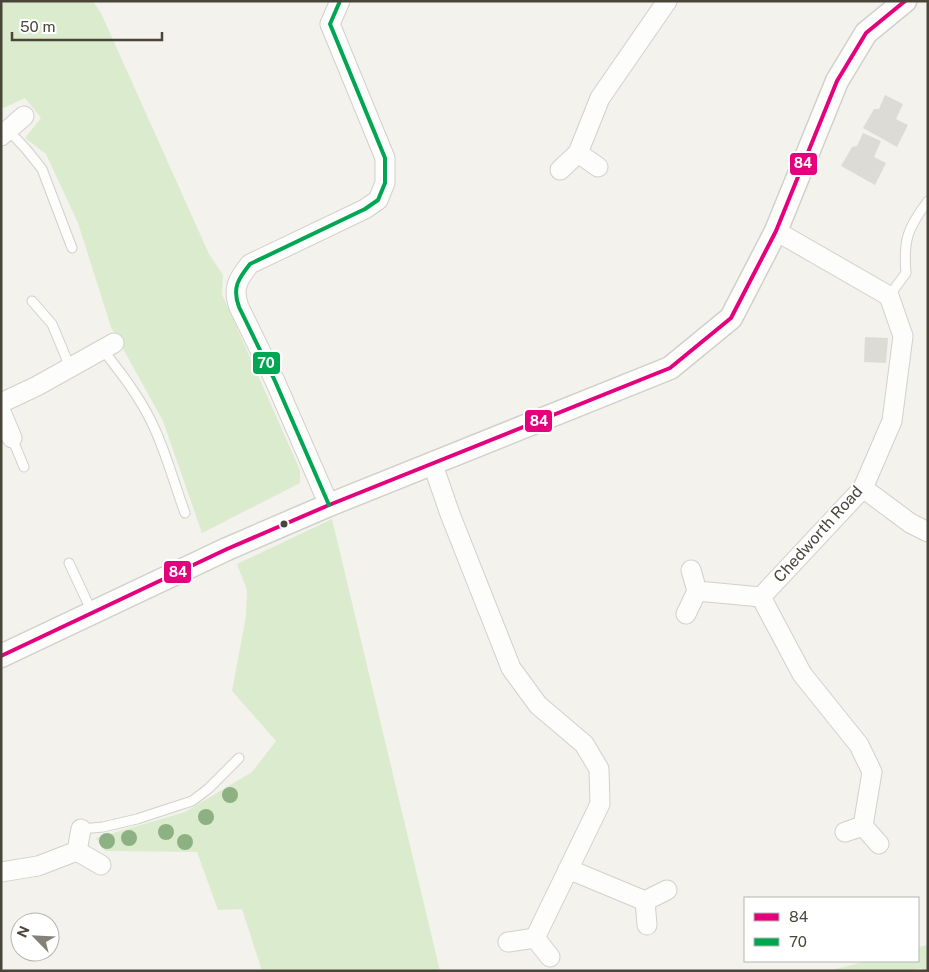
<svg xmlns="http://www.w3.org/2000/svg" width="929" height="972" viewBox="0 0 929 972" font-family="'Public Sans',sans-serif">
<rect width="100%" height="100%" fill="#f3f2ed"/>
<!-- green -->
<path fill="#dbecce" d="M1,1H93L101,13L209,254L223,275L222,294L300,470V483L202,533L163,421L111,327L78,223L46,154L25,138L41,118L25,98L1,109Z
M332,519L440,971H262L242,909L218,910L197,852L105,851L96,838L185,812L252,772L276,741L232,691L246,616L247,590L237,564Z
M928,945V971H923L921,968L912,971H828L867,961H918V947Z"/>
<!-- building -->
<path fill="#dddbd5" d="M885,95L903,104L896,119L908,125L897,147L863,128L874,109H879Z
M863,133L881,141L874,157L886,163L875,185L841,166L852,147L857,146Z
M865,337L888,338L886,363L864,362Z"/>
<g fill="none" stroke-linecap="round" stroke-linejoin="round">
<!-- service casing -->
<g stroke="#d1d0cb" stroke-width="11">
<path id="service" d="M8,130L26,149L42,169L72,248
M889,296L906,273C903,240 908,227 928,201
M32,301L52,324L70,367
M103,350C121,373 139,396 152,423C166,452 174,483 185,513
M12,438L24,467
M69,563L92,612
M81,829L103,827L137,819L192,801L208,789L239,758"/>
</g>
<!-- minor casing -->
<g stroke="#d1d0cb" stroke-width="21">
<path id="minor" d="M1,136L24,116
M578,153L598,167
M560,170L578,153L600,98L667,1
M776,231L889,296L903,336L892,421L863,488L761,597L802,674L859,745L872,772L863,826L879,844
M1,403L37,386L114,343
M1,412L12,438
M432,462L450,514L511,668L538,705L584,744L599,769L600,804L535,938L508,942
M863,488L910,523L928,532
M329,505L275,381L239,307C232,288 238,279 250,264L365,209L378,200L385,183V158L330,24L340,1
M691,570L697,591L761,597
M686,614L697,591
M845,832L863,826
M77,851L101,865
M568,869L645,901L647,925
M1,872L38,866L77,851L81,829
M645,901L667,890
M535,938L550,957"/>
</g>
<!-- tertiary casing -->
<g stroke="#d1d0cb" stroke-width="25">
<path id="tertiary" d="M1,656L227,549L329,505L670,368L731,318L776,231L837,81L866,33L905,1"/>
</g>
<!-- service -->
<use href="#service" stroke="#fdfdfc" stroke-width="9"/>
<!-- minor -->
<use href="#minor" stroke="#fdfdfc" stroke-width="19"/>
<!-- tertiary -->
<use href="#tertiary" stroke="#fdfdfc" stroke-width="22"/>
<!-- bus-1 casing -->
<g stroke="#fff" stroke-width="8">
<path id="bus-1" d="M1,656L227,549L329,505L670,368L731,318L776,231L837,81L866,33L905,1"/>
</g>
<!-- bus-2 casing -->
<g stroke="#fff" stroke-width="8">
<path id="bus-2" d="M329,505L275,381L239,307C232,288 238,279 250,264L365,209L378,200L385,183V158L330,24L340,1"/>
</g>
<!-- bus-1 -->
<use href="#bus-1" stroke="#e5007d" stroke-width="4"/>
<!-- bus-2 -->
<use href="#bus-2" stroke="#00a651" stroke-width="4"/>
</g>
<!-- trees -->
<g fill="#8eb183">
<circle cx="230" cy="795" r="8"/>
<circle cx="206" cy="817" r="8"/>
<circle cx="166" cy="832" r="8"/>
<circle cx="129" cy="838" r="8"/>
<circle cx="107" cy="841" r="8"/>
<circle cx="185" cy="842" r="8"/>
</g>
<!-- markers -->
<circle fill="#494639" stroke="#fff" stroke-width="2" cx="284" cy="524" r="4.5"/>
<g text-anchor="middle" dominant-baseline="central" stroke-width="4" stroke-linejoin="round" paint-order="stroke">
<!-- street labels -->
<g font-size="16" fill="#494639" stroke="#fff">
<text transform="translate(818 534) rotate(-48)">Chedworth Road</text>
</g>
</g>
<g stroke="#fff" stroke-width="2">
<rect x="789" y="152" width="29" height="24" rx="5" fill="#e5007d"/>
<rect x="252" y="351" width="29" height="24" rx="5" fill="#00a651"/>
<rect x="524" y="409" width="29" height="24" rx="5" fill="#e5007d"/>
<rect x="163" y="560" width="29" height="24" rx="5" fill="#e5007d"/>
</g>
<g font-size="14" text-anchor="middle" font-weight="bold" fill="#fff">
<text x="803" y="168">84</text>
<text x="266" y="368">70</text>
<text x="539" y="426">84</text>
<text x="178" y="577">84</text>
</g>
<!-- border -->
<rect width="929" height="972" fill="none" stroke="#494639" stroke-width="5"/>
<!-- legend -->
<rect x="744" y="897" width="175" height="65" fill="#ffffff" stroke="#b6b5b0"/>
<rect x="754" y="913" width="25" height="8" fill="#e5007d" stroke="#b6b5b0"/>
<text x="789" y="922" font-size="15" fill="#494639">84</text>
<rect x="754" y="938" width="25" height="8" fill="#00a651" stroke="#b6b5b0"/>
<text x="789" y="947" font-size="15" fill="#494639">70</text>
<!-- north arrow -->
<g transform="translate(35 937) rotate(294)"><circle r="24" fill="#ffffff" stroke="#b6b5b0"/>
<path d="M0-4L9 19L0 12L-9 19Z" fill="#848278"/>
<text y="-8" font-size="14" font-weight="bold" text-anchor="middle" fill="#494639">N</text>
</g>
<!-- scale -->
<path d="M12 32v8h150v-8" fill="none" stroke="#494639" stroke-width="2.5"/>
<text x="20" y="32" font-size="15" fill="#494639" stroke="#ffffff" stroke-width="4" paint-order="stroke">50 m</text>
</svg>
